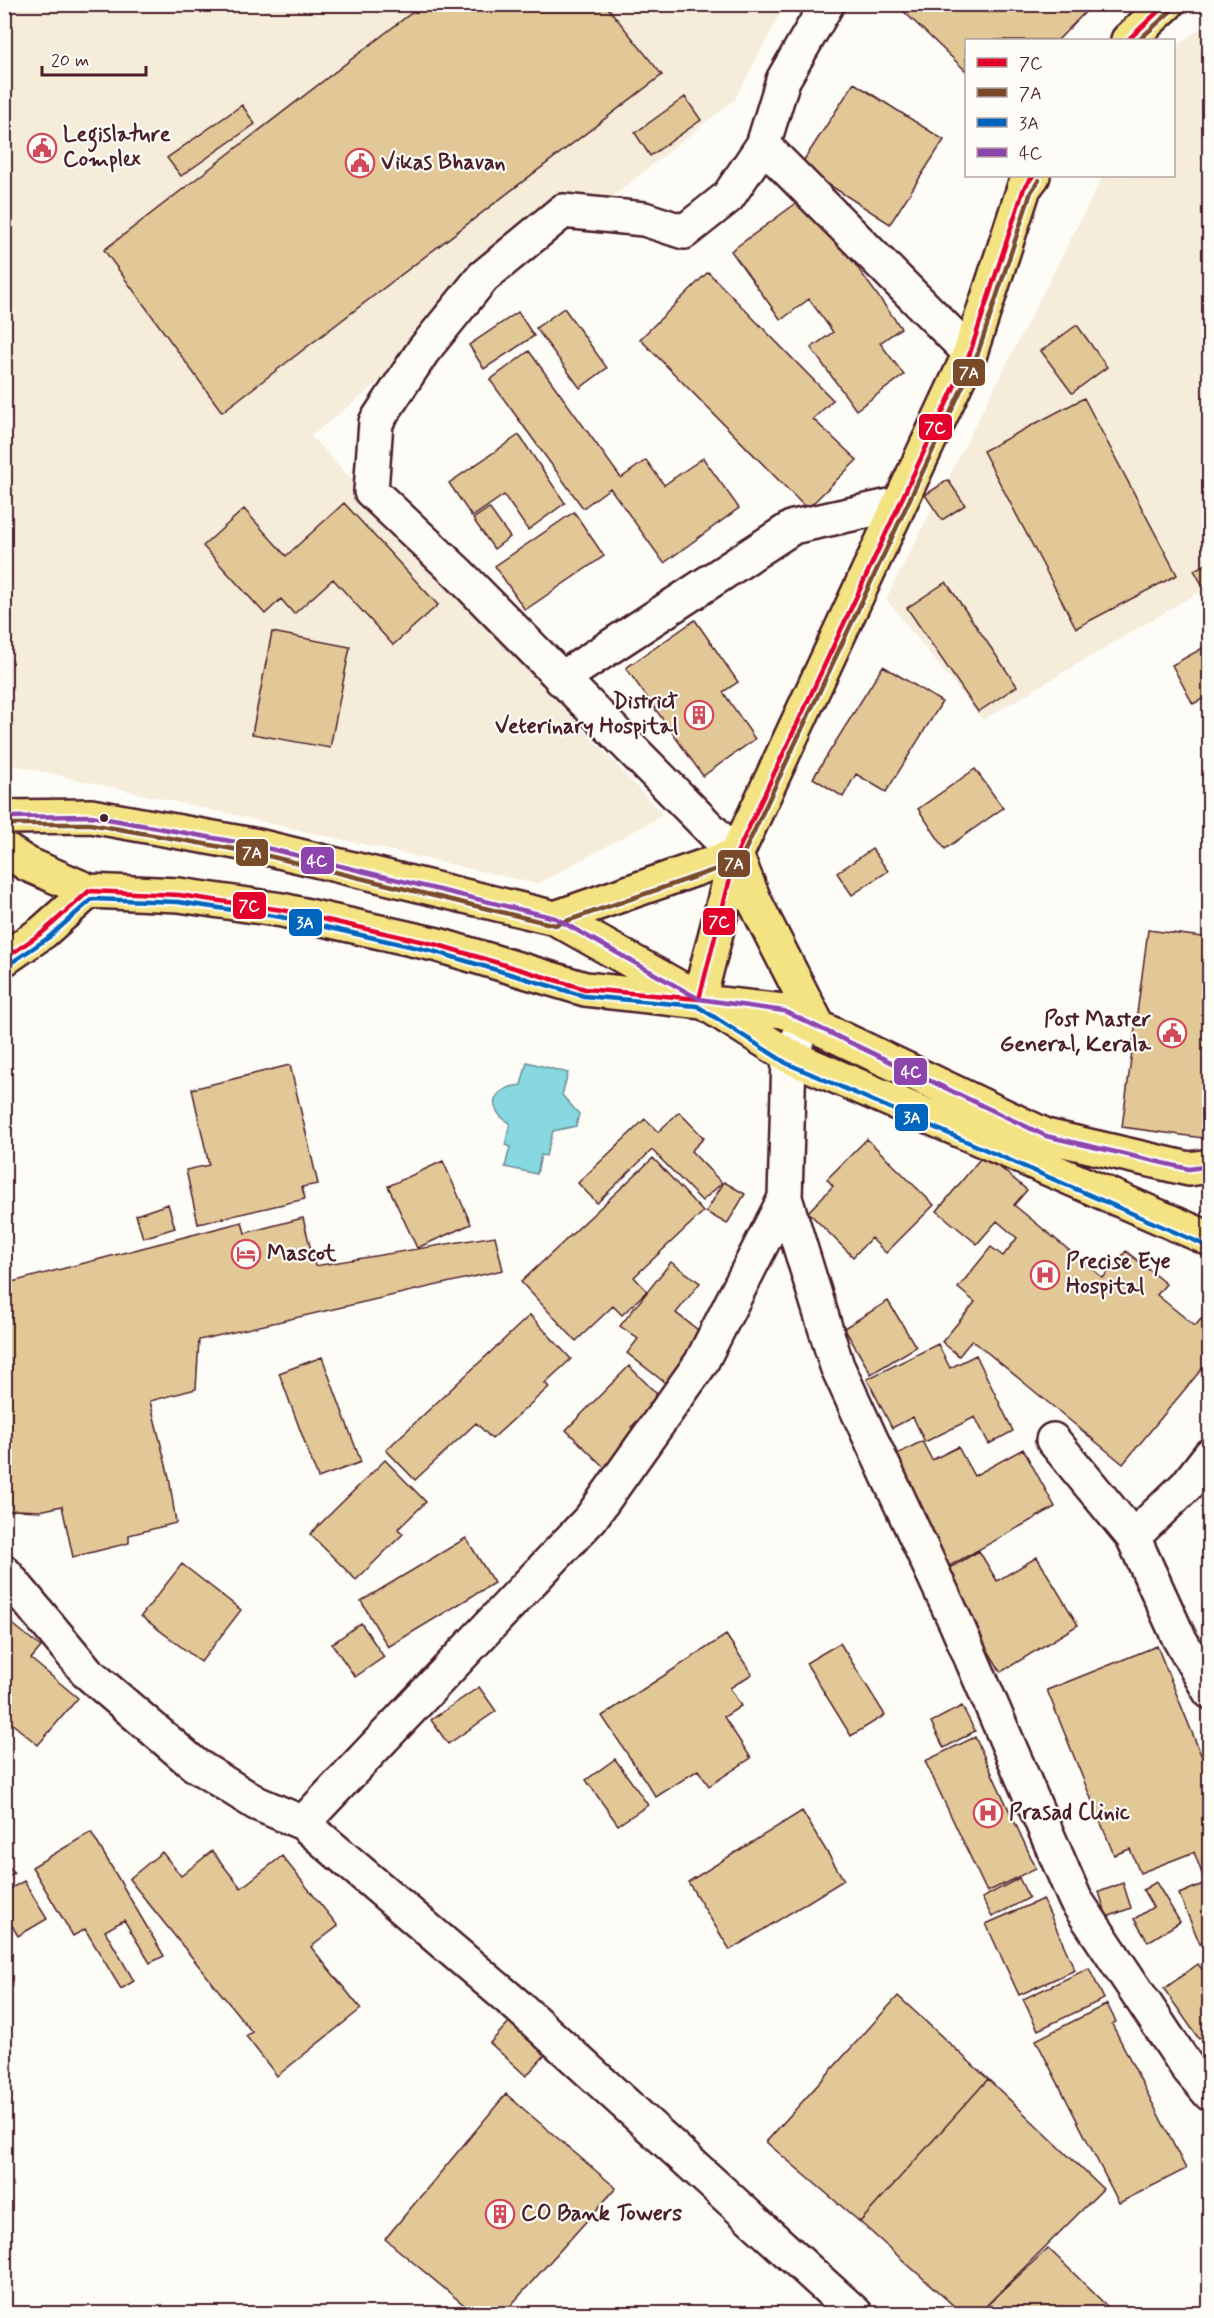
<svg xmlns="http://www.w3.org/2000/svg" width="1214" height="2318" viewBox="0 0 1214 2318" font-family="Mynerve,sans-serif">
<rect width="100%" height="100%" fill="#fdfcf7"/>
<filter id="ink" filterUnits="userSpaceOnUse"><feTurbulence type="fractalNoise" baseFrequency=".0167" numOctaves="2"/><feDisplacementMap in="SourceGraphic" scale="12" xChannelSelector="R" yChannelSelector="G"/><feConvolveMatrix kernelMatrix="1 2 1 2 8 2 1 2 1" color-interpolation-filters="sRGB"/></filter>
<g filter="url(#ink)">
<!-- built -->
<path fill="#f5ecda" d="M4,5H785L735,99L311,436L663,815L538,884L5,763Z
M1209,22V586L983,720L886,599L1103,176H1174V48Z"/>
<!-- water -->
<path fill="#87d8e0" stroke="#6f8e98" stroke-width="1.5" d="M527,1062L568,1073L562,1095L579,1114L576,1126L553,1131L546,1156L541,1155L537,1174L505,1167L510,1147L505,1145L510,1123C484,1108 493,1088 521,1085Z"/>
<!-- building -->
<path fill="#e2c797" stroke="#4a1f2b" stroke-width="1.5" d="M423,4H605L662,75L222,412L104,250Z
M1093,4L1058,40H966V71L897,5Z
M854,83L944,140L890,224L800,166Z
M685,97L701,120L650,156L635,133Z
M242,105L255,124L181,176L167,158Z
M806,196L901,328L880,343L904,375L856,410L811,348L833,332L809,299L781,320L731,251Z
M708,272L833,400L813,419L857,460L807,509L640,339Z
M564,308L607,368L580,388L536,328Z
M518,312L534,336L484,369L469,345Z
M1077,325L1107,367L1072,393L1041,351Z
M529,351L621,478L646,460L664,485L703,458L739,508L664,563L610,488L583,508L490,380Z
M1084,398L1177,575L1076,628L983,451Z
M519,435L565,503L528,530L504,495L472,517L449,483Z
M948,480L965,505L942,520L925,495Z
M344,503L438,605L393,645L333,579L294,614L281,599L265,614L203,546L244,509L286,556Z
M489,508L510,537L494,549L473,519Z
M574,512L604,556L525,610L495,566Z
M1210,562V597H1209L1194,570Z
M4,564L11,572L4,576Z
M946,582L1017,686L978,712L907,608Z
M695,620L738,682L723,692L755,739L703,776L626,668Z
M272,632L350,647L330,748L252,734Z
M1210,644V695L1193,704L1172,665Z
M883,666L942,702L886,792L856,774L843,797L813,778Z
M975,769L1003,808L945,849L918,809Z
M872,849L888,871L852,895L837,873Z
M1148,930L1210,938V1139L1122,1127Z
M290,1065L318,1184L302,1187L305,1199L198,1224L186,1170L209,1165L192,1089Z
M679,1112L704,1138L691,1151L722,1183L702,1201L652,1150L597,1203L578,1183L645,1119L658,1132Z
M867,1139L934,1205L886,1253L871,1238L853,1257L808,1212L833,1186L827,1179Z
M984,1154L1027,1190L1014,1205L1103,1278L1126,1251L1166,1284L1157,1295L1195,1326L1201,1319L1210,1326V1359L1123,1464L972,1340L959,1356L942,1342L975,1302L958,1288L991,1247L1003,1256L1017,1238L997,1221L977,1244L937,1211Z
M653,1158L703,1212L634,1277L647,1291L622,1315L613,1306L576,1341L521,1282Z
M443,1161L471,1224L417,1248L388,1186Z
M724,1182L745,1194L727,1224L706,1212Z
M168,1204L175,1228L143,1238L136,1215Z
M303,1218L315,1266L495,1236L503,1270L199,1340L196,1389L150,1401L169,1477L176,1523L129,1535V1543L73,1557L62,1506L40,1511L16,1510L4,1513V1284L242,1222L245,1233Z
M671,1262L700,1283L676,1313L706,1336L668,1385L627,1353L638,1339L620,1326Z
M888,1301L916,1347L871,1374L844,1328Z
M530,1315L571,1359L545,1383L549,1387L492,1439L476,1423L415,1480L386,1450Z
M938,1344L950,1368L976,1355L1013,1431L989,1444L975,1417L925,1442L913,1417L892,1428L867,1379Z
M322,1357L361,1462L318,1478L279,1373Z
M629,1366L661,1398L631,1427L641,1437L607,1470L566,1430Z
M922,1441L932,1460L958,1447L974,1476L1023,1449L1055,1507L944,1569L884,1461Z
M385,1460L426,1502L398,1529L403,1534L356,1580L310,1534Z
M466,1538L494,1583L388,1647L361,1601Z
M979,1551L997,1581L1037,1557L1078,1625L1001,1672L941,1573Z
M182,1564L241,1610L201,1662L141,1616Z
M4,1617L41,1647L31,1659L78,1698L38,1745L4,1717Z
M361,1623L384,1657L355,1677L332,1644Z
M726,1635L752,1674L730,1688L741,1706L724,1717L751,1758L709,1786L698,1770L656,1797L602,1716Z
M840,1643L885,1715L851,1736L806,1663Z
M1157,1646L1210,1777V1874L1203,1876L1194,1852L1140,1873L1130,1849L1114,1855L1047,1690Z
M479,1687L496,1711L448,1744L431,1720Z
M962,1706L975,1731L944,1748L931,1722Z
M975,1737L1036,1868L987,1892L925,1761Z
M615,1759L648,1805L618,1825L586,1780Z
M802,1811L844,1880L730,1950L688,1882Z
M91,1832L164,1956L150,1963L124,1920L105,1931L134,1981L121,1989L85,1929L73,1936L32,1867Z
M212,1851L241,1888L282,1856L338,1926L311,1947L361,2009L277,2076L246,2036L252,2032L129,1879L162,1852L181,1876Z
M4,1861L14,1873L4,1881Z
M1019,1878L1029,1898L992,1917L982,1898Z
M24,1881L47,1919L18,1936L4,1912V1892Z
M1210,1881V1940L1200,1944L1179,1894Z
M1156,1882L1180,1922L1148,1942L1134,1919L1153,1907L1143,1890Z
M1123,1883L1131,1908L1107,1917L1099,1892Z
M1043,1899L1075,1970L1019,1995L986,1924Z
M1198,1964L1210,1980V2032L1199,2039L1164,1989Z
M1089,1968L1104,1999L1038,2030L1023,1999Z
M898,1996L988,2079L860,2222L766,2142Z
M1107,2004L1116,2022L1112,2024L1186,2169L1119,2203L1036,2040Z
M510,2021L546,2054L526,2076L490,2043Z
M988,2079L1103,2189L978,2314H963L860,2222Z
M506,2094L616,2188L503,2314H475L385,2239Z
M1048,2248L1115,2314H978Z"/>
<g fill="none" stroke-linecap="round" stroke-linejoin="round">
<!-- minor casing -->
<g stroke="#4a1f2b" stroke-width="38">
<path id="minor" d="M763,145L970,353
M561,679L793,527L898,504
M736,855L459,574L371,491L376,422L423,351L483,277L563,211L644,219L684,232L728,197L763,145L783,80L827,4
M808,1020L789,1056L785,1198L837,1366L956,1623L1075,1899L1187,2067L1210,2094
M1053,1440L1133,1537
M1210,1455L1186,1486L1133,1537L1179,1638L1210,1692
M4,1572L88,1673L194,1764L256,1803L303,1823L520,2008L856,2314
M303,1823L591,1518L701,1363L785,1198"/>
</g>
<!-- major casing -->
<g stroke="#4a1f2b" stroke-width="38">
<path id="major" d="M1128,40L1167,4
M4,817L91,816L258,846L555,918L699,999L789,1056L1210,1239
M4,849L27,864L89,891L179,895L282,910L438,945L585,989L784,1011L1046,1136L1189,1169L1210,1166
M736,855L755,902L817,1024
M555,918L736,855
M4,959L43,932L89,891
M699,999L736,855L970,353L1024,188L1033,176"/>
</g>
<!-- minor -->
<use href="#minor" stroke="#fdfcf7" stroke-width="33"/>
<!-- major -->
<use href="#major" stroke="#f4e382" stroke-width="33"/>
<!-- bus-1 casing -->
<g stroke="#fdfcf7" stroke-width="9">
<path id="bus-1" d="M1128,40L1166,4
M4,959L43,932L89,891L179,895L282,910L438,945L585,989L699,999L736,855L970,353L1024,188L1033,176"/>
</g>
<!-- bus-2 casing -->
<g stroke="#fdfcf7" stroke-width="9">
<path id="bus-2" d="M1139,40L1172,10
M4,824H90L256,853L555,925L740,861L977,356L1031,192L1039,180"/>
</g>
<!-- bus-3 casing -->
<g stroke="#fdfcf7" stroke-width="9">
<path id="bus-3" d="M8,965L48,938L92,899L178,902L281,917L436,952L584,996L697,1006L786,1063L1207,1246"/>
</g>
<!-- bus-4 casing -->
<g stroke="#fdfcf7" stroke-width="9">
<path id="bus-4" d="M4,817L91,816L258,846L555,918L699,999L784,1011L1046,1136L1189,1169L1210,1166"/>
</g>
<!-- bus-1 -->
<use href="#bus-1" stroke="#e4002b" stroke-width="4.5"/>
<!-- bus-2 -->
<use href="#bus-2" stroke="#7a4b2a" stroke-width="4.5"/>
<!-- bus-3 -->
<use href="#bus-3" stroke="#0065bd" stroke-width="4.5"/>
<!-- bus-4 -->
<use href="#bus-4" stroke="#8e44ad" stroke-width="4.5"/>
</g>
</g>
<!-- icons -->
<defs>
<g id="civic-ring" transform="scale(1.5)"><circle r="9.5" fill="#fdfcf7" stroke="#d1495b" stroke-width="1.5"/><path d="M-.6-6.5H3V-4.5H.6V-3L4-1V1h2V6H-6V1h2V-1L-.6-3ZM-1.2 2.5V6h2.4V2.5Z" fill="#d1495b"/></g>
<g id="building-ring" transform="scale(1.5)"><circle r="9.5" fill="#fdfcf7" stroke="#d1495b" stroke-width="1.5"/><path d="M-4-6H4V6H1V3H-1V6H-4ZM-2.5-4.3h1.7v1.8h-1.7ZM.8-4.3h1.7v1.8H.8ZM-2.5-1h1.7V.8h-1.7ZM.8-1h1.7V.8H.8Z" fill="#d1495b"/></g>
<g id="hotel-ring" transform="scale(1.5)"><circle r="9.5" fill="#fdfcf7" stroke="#d1495b" stroke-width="1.5"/><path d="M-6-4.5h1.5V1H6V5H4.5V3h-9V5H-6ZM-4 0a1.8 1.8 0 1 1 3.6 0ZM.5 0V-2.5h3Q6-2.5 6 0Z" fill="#d1495b"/></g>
<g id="hospital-ring" transform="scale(1.5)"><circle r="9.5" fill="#fdfcf7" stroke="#d1495b" stroke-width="1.5"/><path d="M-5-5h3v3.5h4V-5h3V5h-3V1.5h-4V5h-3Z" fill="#d1495b"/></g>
</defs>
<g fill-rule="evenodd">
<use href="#civic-ring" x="42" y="148"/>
<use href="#civic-ring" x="360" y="163"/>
<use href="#building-ring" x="699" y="715"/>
<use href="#civic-ring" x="1172" y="1033"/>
<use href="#hotel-ring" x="246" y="1254"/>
<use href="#hospital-ring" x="1045" y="1275"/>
<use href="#hospital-ring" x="988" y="1813"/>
<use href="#building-ring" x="500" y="2214"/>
</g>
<!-- markers -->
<circle fill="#4a1f2b" stroke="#fdfcf7" stroke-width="2" cx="104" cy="818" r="5"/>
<g text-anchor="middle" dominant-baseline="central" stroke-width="4.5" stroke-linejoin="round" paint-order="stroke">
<!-- poi labels -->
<g font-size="22" font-weight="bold" fill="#4a1f2b" stroke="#fdfcf7" text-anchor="start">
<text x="63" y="135">Legislature<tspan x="63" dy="25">Complex</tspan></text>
<text x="381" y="163">Vikas Bhavan</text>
<text x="678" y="702" text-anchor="end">District<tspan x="678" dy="25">Veterinary Hospital</tspan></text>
<text x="1151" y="1020" text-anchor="end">Post Master<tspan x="1151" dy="25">General, Kerala</tspan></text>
<text x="267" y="1254">Mascot</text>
<text x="1066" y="1262">Precise Eye<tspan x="1066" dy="25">Hospital</tspan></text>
<text x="1009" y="1813">Prasad Clinic</text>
<text x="521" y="2214">CO Bank Towers</text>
</g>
</g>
<g stroke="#fdfcf7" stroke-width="2">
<rect x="952" y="358" width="34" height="29" rx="6" fill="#7a4b2a"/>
<rect x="918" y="413" width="35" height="28" rx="6" fill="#e4002b"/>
<rect x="235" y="838" width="34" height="29" rx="6" fill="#7a4b2a"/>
<rect x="300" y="846" width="35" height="29" rx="6" fill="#8e44ad"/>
<rect x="717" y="849" width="34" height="29" rx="6" fill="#7a4b2a"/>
<rect x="232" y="891" width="35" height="29" rx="6" fill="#e4002b"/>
<rect x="702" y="907" width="34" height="29" rx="6" fill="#e4002b"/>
<rect x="288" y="908" width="35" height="29" rx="6" fill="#0065bd"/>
<rect x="893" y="1057" width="35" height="29" rx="6" fill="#8e44ad"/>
<rect x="894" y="1103" width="35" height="29" rx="6" fill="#0065bd"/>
</g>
<g font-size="16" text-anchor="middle" font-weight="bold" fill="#fff">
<text x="969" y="378">7A</text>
<text x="935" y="433">7C</text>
<text x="252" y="858">7A</text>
<text x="317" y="866">4C</text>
<text x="734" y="869">7A</text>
<text x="249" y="911">7C</text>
<text x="719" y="927">7C</text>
<text x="305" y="928">3A</text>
<text x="911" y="1077">4C</text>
<text x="912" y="1123">3A</text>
</g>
<!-- margin -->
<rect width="1214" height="2318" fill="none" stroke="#fdfcf7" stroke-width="24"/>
<rect x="12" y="12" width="1190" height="2294" fill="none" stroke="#4a1f2b" stroke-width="2" filter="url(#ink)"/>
<!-- legend -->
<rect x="965" y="39" width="210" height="138" fill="#fdfcf7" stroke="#b5a4a5" stroke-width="1.5"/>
<rect x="977" y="58" width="30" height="9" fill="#e4002b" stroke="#b5a4a5" stroke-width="1.5"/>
<text x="1019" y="69" font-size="18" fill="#4a1f2b">7C</text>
<rect x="977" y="88" width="30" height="9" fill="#7a4b2a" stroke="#b5a4a5" stroke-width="1.5"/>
<text x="1019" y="99" font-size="18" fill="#4a1f2b">7A</text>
<rect x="977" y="118" width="30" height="9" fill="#0065bd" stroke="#b5a4a5" stroke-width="1.5"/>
<text x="1019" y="129" font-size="18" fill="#4a1f2b">3A</text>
<rect x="977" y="148" width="30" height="9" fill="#8e44ad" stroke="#b5a4a5" stroke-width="1.5"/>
<text x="1019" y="159" font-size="18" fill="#4a1f2b">4C</text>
<!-- scale -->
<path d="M42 66v9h104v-9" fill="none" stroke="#4a1f2b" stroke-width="3"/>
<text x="51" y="66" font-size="18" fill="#4a1f2b" stroke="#fdfcf7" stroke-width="4.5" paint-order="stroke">20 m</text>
</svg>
